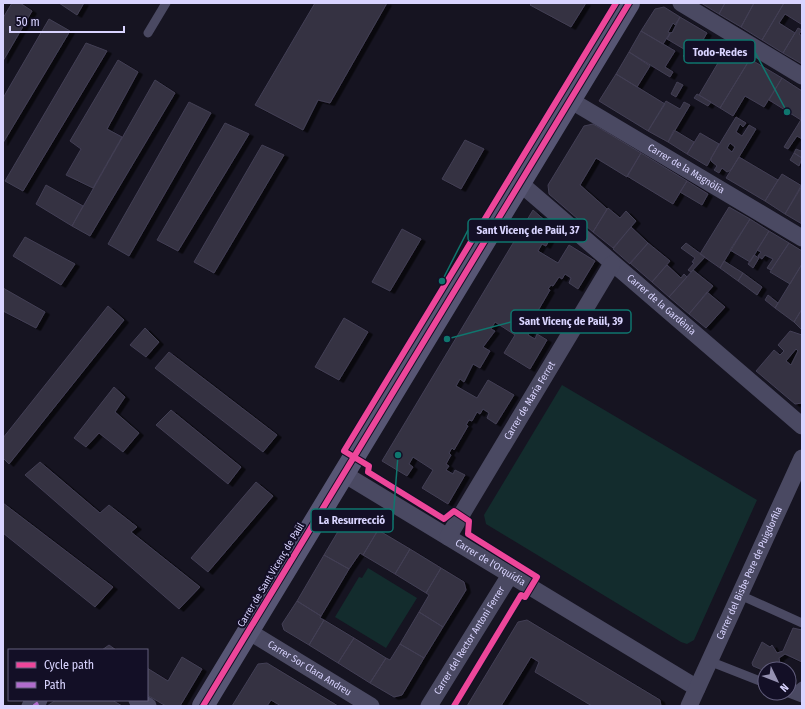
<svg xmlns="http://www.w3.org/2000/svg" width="805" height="709" viewBox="0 0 805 709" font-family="'Fira Sans Condensed',sans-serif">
<defs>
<filter id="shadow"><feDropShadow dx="4.5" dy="2.5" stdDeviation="0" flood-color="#0009"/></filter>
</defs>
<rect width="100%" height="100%" fill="#161421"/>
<!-- green -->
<path fill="#132c2d" d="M562,385L757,500L694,640L687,644L681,642L486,524L484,515Z
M368,568L417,598L386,648L335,617L359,577L362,578Z"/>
<!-- building -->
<path fill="#343243" stroke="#433f54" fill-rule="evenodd" filter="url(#shadow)" d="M12,3H20L32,11L3,61V18Z
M59,3H84L77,15Z
M315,3H387L330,103L318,100L303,130L255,105Z
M532,3H586L571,27L530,5Z
M701,3H725L719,14Z
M725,3H754L741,27L719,14Z
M754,3H784L762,40L741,27Z
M784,3H802V22L801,24L785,14L779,23L795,33L783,53L762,40Z
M664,7L680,17L675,25L673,23L668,32L670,33L663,44L641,31L655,9Z
M680,17L707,33L694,55L667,39L671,32L672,33Z
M49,19L70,31L3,143V98Z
M798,28L802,30L799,34L802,36V64L783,53Z
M641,31L675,51L665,67L673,72L670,77L629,52Z
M86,43L107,51L23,191L5,181Z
M728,46L750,59L720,108L699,95Z
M629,52L650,66L637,87L616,74Z
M686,53L693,57L690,61L683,56Z
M750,59L782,78L764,107L745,96L733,116L720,108Z
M118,60L138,72L107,129L122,137L93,188L66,175L81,149L70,141Z
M616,74L665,104L648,131L599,101Z
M782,78L802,91L801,120L769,100Z
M155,80L175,93L90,236L72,226Z
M677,82L683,85L676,97L671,94Z
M697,94L711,102L708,106L694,98Z
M666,101L680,109L684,102L690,105L668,142L648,131Z
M189,102L211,113L129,256L108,244Z
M736,117L746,123L743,127L740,124L736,132L742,136L749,125L756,129L731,170L727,172L722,168L719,173L714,170L717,166L711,161V158ZM730,143L735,147L732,152L727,148Z
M802,118V139L797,136L788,149L784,147Z
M225,123L249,134L178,251L157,240Z
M593,124L641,153L627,177L596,158L580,185L607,209L593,232L549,194L548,185L584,126Z
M674,130L694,142L687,154L668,142Z
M700,133L719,144L707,166L687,154Z
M465,140L484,149L461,189L442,179Z
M262,145L284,155L214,273L194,262Z
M796,149L801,151L802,149V158L794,153Z
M641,153L687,181L673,204L627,176Z
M794,153L802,158L799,166L790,160Z
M739,157L778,180L765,201L726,178Z
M782,174L802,186L785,214L765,201Z
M687,181L708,194L702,205L680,192Z
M46,185L83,206L72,226L36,204Z
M801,186V210L802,224L785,214Z
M729,207L750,219L720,268L700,254Z
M608,208L620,218L626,211L636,221L613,248L593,232Z
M533,210L555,229L546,246L542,244L538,251L558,263L569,245L595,261L578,289L569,283L571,278L565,274L562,279L559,277L553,286L551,285L548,289L550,290L536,314L534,313L531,318L533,319L527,328L531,330L528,335L535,339L537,334L547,340L530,369L504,353L515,335L495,322L491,329L495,331L483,347L490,351L480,368L473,364L464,382L460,379L456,386L477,398L488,380L514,395L496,424L487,418L489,413L483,409L480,414L477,412L472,421L469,420L466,425L468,426L454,450L452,448L449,453L451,455L446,464L449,466L446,470L453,474L455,470L465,475L448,504L422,488L433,470L413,457L409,464L413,467L407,476L382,461Z
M750,219L769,231L750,262L730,250Z
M631,227L648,243L630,264L613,249Z
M402,229L421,239L390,291L372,282Z
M769,231L789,243L771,270L767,268L773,259L765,255L762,259L758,256L761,252L757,250Z
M25,237L75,264L61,285L13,256Z
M648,243L670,261L652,282L630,263Z
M686,243L705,257L691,272L688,270L694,263L692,262L695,258L681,248Z
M789,243L802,251V264L790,284L770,272Z
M754,255L759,258L753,268L748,264Z
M724,261L743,273L738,281L720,268Z
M802,264V309L794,322L775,308Z
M667,265L681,278L684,274L687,277L669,297L652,282Z
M693,270L713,286L689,314L669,297Z
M743,273L762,287L757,295L738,281Z
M3,288L45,312L36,328L3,311Z
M707,292L725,307L706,328L689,314Z
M768,295L778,303L775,308L765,300Z
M108,306L124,320L9,464L3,458V438Z
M802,309V330L794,322Z
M344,318L368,332L339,380L315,367Z
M145,328L159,342L146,357L130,345Z
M790,331L802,335V403L795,404L756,371L774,350L780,355L784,351L778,345ZM796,349L798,351L791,365L786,361Z
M169,352L277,435L263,452L155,368Z
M114,387L125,397L115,412L139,433L123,452L99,433L86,447L74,438Z
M171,410L241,467L228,484L156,425Z
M40,462L100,513L109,505L137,527L131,532L200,587L179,609L25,475Z
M256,482L273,496L208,572L191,558Z
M3,503L113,587L95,607L3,533Z
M355,516L378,530L363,555L360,553L349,569L324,555L346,518Z
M378,530L410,549L395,574L363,555Z
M410,549L441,568L426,593L395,574Z
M324,555L349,569L321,616L297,601Z
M441,568L464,582L466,590L443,627L419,612L429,595L426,593Z
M297,601L321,616L320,618L324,620L309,645L284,630L282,624Z
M419,612L443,627L424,658L400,644Z
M324,620L354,638L338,663L309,645Z
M527,620L660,700L661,706H592L535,672L539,662L531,657L501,706H467L518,622Z
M793,628L802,630V662L785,654L779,658L780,665H777V669H765V671L753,666L752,663L762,642L770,647L772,645L777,653L783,651Z
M354,638L386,658L370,683L338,663Z
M400,644L424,658L402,695L394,697L370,683L386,658L390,660Z
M109,645L116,650H102Z
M182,657L202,669L180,706H166L147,695V668L168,681Z
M267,663L338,706H281L271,700L267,706H232L258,664Z
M56,700H112L122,706H47Z"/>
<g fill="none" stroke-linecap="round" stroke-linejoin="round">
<!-- lane -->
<path stroke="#4a4962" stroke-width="9" d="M148,33L166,3
M740,595L802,623
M709,661L765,683
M789,693L802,698
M792,694L802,686"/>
<!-- street -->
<g stroke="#4a4962" stroke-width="17">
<path d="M681,3L802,76"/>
<path id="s1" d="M570,100L802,238"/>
<path id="s2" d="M521,184L802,426"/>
<path id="s3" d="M344,474L697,688"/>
<path id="s4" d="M448,537L612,264"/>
<path id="s5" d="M248,631L371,706"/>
<path d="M137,700L148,706"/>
<path d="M30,706L39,700"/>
<path id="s6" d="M429,706L510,575"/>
<path id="s7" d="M689,706L802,458"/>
</g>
<!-- secondary -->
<path stroke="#575674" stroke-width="22" d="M203,706L629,3"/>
<!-- quiet -->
<path stroke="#b06ccc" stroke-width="5" stroke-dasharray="10 5" stroke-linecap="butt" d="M35,703L37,706"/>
<!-- cycleway casing -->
<g stroke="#130f26" stroke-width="8">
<path id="cycleway" d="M203,706L629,3
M454,706L521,595L525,597L537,577L468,534L469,521L454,511L444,519L368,472L369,466L344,451L616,3"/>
</g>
<!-- cycleway -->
<use href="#cycleway" stroke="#ed469a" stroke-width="6"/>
</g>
<g text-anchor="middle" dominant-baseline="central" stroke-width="4" stroke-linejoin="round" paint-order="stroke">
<!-- street labels -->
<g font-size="10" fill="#d9d4ff" stroke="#130f26">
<text stroke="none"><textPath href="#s1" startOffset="135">Carrer de la Magnòlia</textPath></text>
<text stroke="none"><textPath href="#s2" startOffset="185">Carrer de la Gardènia</textPath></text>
<text stroke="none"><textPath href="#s4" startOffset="159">Carrer de Maria Ferret</textPath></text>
<text stroke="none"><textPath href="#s3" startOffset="171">Carrer de l'Orquídia</textPath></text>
<text stroke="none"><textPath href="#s7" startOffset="146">Carrer del Bisbe Pere de Puigdorfila</textPath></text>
<text transform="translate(271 575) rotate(-59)">Carrer de Sant Vicenç de Paül</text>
<text stroke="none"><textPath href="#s6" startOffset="77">Carrer del Rector Antoni Ferrer</textPath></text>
<text stroke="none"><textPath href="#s5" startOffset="72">Carrer Sor Clara Andreu</textPath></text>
</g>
</g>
<!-- callouts -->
<path fill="none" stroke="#0f766e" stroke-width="1.5" d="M787 112L755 52M442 281L468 230M447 339L511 322M398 455L393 520"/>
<g fill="#0f766e" stroke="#130f26" stroke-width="1.5">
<circle cx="787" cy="112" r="4"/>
<circle cx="442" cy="281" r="4"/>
<circle cx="447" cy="339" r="4"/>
<circle cx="398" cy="455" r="4"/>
</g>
<g fill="#130f26" stroke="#0f766e" stroke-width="1.5">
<rect x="684" y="40" width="71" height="23" rx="4"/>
<rect x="468" y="219" width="119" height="23" rx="4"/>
<rect x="511" y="310" width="120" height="23" rx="4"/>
<rect x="311" y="509" width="82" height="23" rx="4"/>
</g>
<g font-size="11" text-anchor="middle" font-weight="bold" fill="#d9d4ff">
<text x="720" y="56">Todo-Redes</text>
<text x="528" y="234">Sant Vicenç de Paül, 37</text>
<text x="571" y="325">Sant Vicenç de Paül, 39</text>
<text x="352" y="524">La Resurrecció</text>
</g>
<!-- border -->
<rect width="805" height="709" fill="none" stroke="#d9d4ff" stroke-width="8"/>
<!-- legend -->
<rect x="8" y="649" width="140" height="52" fill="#130f26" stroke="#625e7d"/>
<rect x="16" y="662" width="20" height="6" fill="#ed469a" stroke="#625e7d"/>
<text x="44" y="669" font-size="12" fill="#d9d4ff">Cycle path</text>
<rect x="16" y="682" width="20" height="6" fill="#b06ccc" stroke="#625e7d"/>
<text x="44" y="689" font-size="12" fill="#d9d4ff">Path</text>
<!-- north arrow -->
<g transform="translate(777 681) rotate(133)"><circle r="19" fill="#130f26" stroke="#625e7d"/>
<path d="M0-3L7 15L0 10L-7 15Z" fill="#9591b1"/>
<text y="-6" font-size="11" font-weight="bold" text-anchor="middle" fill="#d9d4ff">N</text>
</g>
<!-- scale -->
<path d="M10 26v6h114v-6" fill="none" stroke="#d9d4ff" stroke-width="2"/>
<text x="16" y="26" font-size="12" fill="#d9d4ff" stroke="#130f26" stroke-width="3" paint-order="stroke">50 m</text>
</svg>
